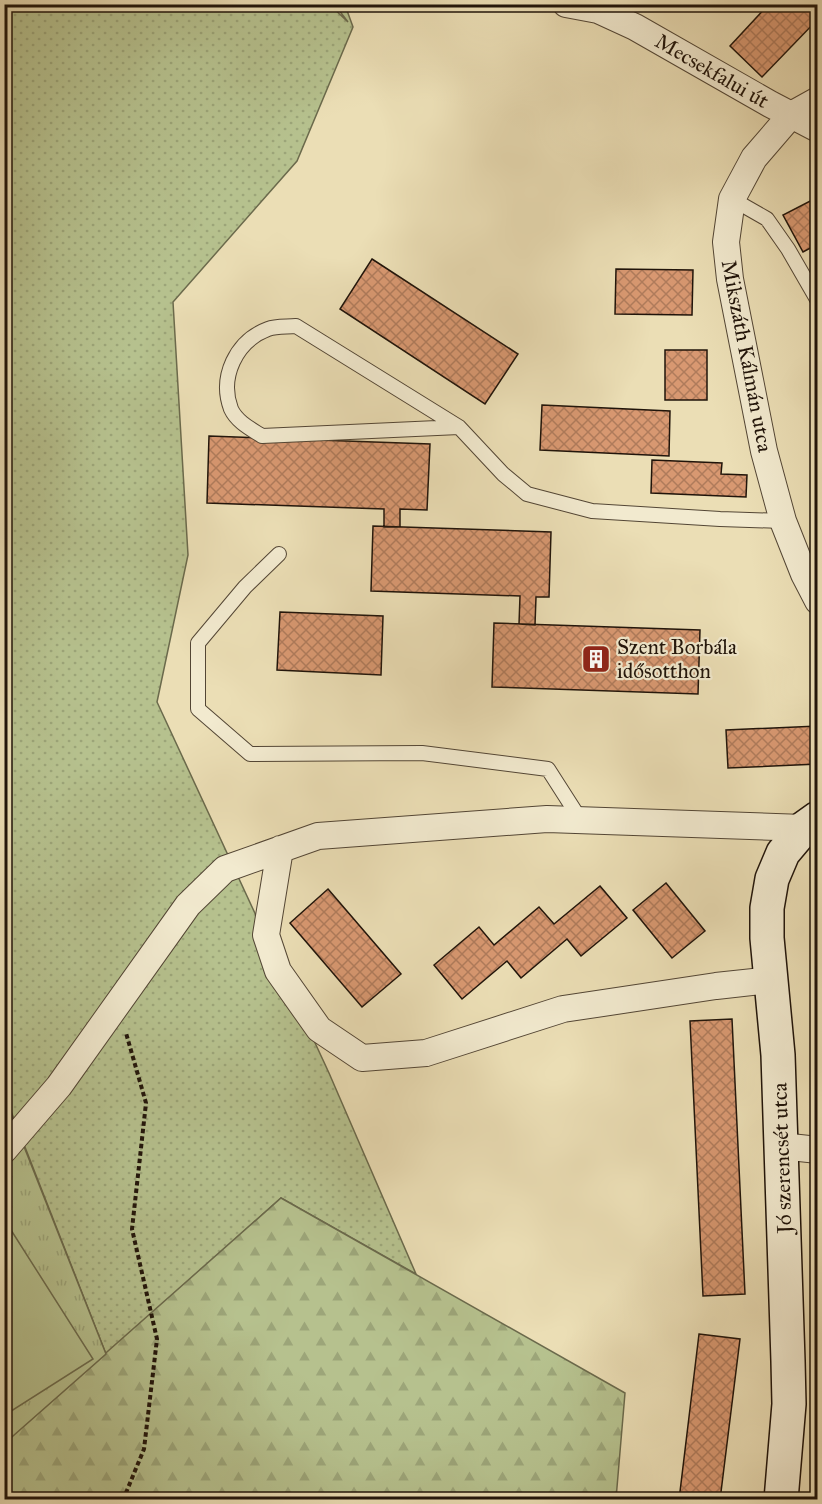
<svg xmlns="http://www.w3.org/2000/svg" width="822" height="1504" viewBox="0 0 822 1504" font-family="'IM FELL Great Primer',serif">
<defs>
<pattern id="grass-dots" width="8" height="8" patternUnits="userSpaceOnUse" patternTransform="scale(1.5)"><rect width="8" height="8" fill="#b6c18e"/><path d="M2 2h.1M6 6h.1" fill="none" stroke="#9ca579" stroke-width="1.8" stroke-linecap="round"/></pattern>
<pattern id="forest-firs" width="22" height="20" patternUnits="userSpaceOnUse" patternTransform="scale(1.5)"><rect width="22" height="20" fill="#b6c18e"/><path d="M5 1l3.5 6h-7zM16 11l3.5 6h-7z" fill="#9ca579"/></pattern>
<pattern id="park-tufts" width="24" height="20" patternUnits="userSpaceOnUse" patternTransform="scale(1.5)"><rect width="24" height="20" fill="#b6c18e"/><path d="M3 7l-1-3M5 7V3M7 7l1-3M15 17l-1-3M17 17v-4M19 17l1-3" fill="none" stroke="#9ca579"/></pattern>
<pattern id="building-cross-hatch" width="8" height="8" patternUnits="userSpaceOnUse" patternTransform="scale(1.5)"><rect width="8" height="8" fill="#d89871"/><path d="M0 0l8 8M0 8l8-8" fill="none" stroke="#af7b5b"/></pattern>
</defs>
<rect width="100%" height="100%" fill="#ebdeb5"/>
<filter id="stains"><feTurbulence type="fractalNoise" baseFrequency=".00333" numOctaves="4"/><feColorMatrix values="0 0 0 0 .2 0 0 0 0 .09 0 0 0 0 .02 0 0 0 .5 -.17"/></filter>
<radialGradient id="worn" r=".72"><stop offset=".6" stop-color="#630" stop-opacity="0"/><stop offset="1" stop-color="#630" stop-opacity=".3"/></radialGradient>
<!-- grass -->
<path fill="url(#grass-dots)" stroke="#6b6a4c" stroke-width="1.5" d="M5,5H330L348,22L335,5H345L353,27L297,161L173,302L188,555L157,702L329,1073L416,1274L281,1198L106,1354L5,1096Z"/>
<!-- forest -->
<path fill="url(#forest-firs)" stroke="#6b6a4c" stroke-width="1.5" d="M281,1198L625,1393L616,1499H5L4,1443Z"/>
<!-- park -->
<path fill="url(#park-tufts)" stroke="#6b6a4c" stroke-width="1.5" d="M4,1096L106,1354L5,1443H4Z"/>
<!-- pitch -->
<path fill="#b6c18e" stroke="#6b6a4c" stroke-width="1.5" d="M4,1219L93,1359L5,1415H4Z"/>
<!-- building -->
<path fill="url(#building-cross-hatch)" stroke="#20140a" stroke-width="1.5" d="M769,4H818V19L762,77L730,46Z
M818,197V244L803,252L783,215Z
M372,259L518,354L485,404L340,309Z
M616,269L693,270L692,315L615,314Z
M665,350H707V400H665Z
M542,405L670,411L669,456L540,450Z
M209,436L430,444L427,510L400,509V527H384V509L207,503Z
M652,460L722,463L721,474L747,475L746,497L651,493Z
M373,526L551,532L549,597H536L535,625L519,624L520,596L371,591Z
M280,612L383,616L381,675L277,670Z
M494,623L700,630L698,694L492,687Z
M818,726V764L728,768L726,730Z
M666,883L705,931L672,958L633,910Z
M600,886L627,918L581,956L567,939L521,978L507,961L462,999L434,965L479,927L494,945L539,907L554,924Z
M328,889L401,974L362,1007L290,923Z
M732,1019L745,1294L703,1296L690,1021Z
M699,1334L740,1339L720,1500H679Z"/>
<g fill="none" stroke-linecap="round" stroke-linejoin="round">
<!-- lane casing -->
<g stroke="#534635" stroke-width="16">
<path id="lane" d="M732,199L767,219L788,249L818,301
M459,427L262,436C251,429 237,422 231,409C219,377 236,341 268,329C276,326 287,327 296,326L459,427L503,474L527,494L592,511L720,519L783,521
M279,554L245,587L198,643V709L250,754L422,753L548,769L580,819"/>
</g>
<!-- street casing -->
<g stroke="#534635" stroke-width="28">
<path id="street" d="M566,4L598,10L635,27L770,104L818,129
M818,100L791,115L754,158L732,199L726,242L730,279L764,451L783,521L804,574L818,601
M280,849L266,935L278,971L319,1029L362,1058L426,1053L563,1009L716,986L771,980
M781,1146L818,1150
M4,1150L59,1086L188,905L225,869L318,836L547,819L804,828"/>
</g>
<!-- secondary casing -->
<g stroke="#20140a" stroke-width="36">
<path id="secondary" d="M781,1500L789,1404L788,1361L778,1055L767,938V908L772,879L783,853L804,828L818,818"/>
</g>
<!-- path -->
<path stroke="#20140a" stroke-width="4" stroke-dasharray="4.5 3" stroke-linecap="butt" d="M123,1500L144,1449L157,1339L132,1229L146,1103L126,1033"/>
<!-- lane -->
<use href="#lane" stroke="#f2eacf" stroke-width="14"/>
<!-- street -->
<use href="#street" stroke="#f2eacf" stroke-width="26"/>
<!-- secondary -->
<use href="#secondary" stroke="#f2eacf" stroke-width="33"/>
</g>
<!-- icons -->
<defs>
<g id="building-square" transform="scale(1.5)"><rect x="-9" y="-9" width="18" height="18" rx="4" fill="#8f2418" stroke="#f2eacf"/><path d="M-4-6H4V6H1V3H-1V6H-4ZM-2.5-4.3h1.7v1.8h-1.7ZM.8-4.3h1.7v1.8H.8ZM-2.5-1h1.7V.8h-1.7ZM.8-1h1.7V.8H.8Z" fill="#fff"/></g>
</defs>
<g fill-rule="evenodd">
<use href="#building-square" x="596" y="659"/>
</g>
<g text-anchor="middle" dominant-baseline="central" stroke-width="4.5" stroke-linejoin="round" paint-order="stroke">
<!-- street labels -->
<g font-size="21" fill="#20140a" stroke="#f2eacf">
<text transform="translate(712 71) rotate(30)">Mecsekfalui út</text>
<text transform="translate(747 356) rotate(79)">Mikszáth Kálmán utca</text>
<text transform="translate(782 1158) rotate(-92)">Jó szerencsét utca</text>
</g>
<!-- poi labels -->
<g font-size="21" fill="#20140a" stroke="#f2eacf" text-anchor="start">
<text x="617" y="647">Szent Borbála<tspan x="617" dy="24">idősotthon</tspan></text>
</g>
</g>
<!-- margin -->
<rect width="822" height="1504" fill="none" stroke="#ebdeb5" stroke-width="24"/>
<rect x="6" y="6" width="810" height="1492" fill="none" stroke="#20140a" stroke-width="3"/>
<rect x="12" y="12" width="798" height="1480" fill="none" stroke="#20140a" stroke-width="1.5"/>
<rect width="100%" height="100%" filter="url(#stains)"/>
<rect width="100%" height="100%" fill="url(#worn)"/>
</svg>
